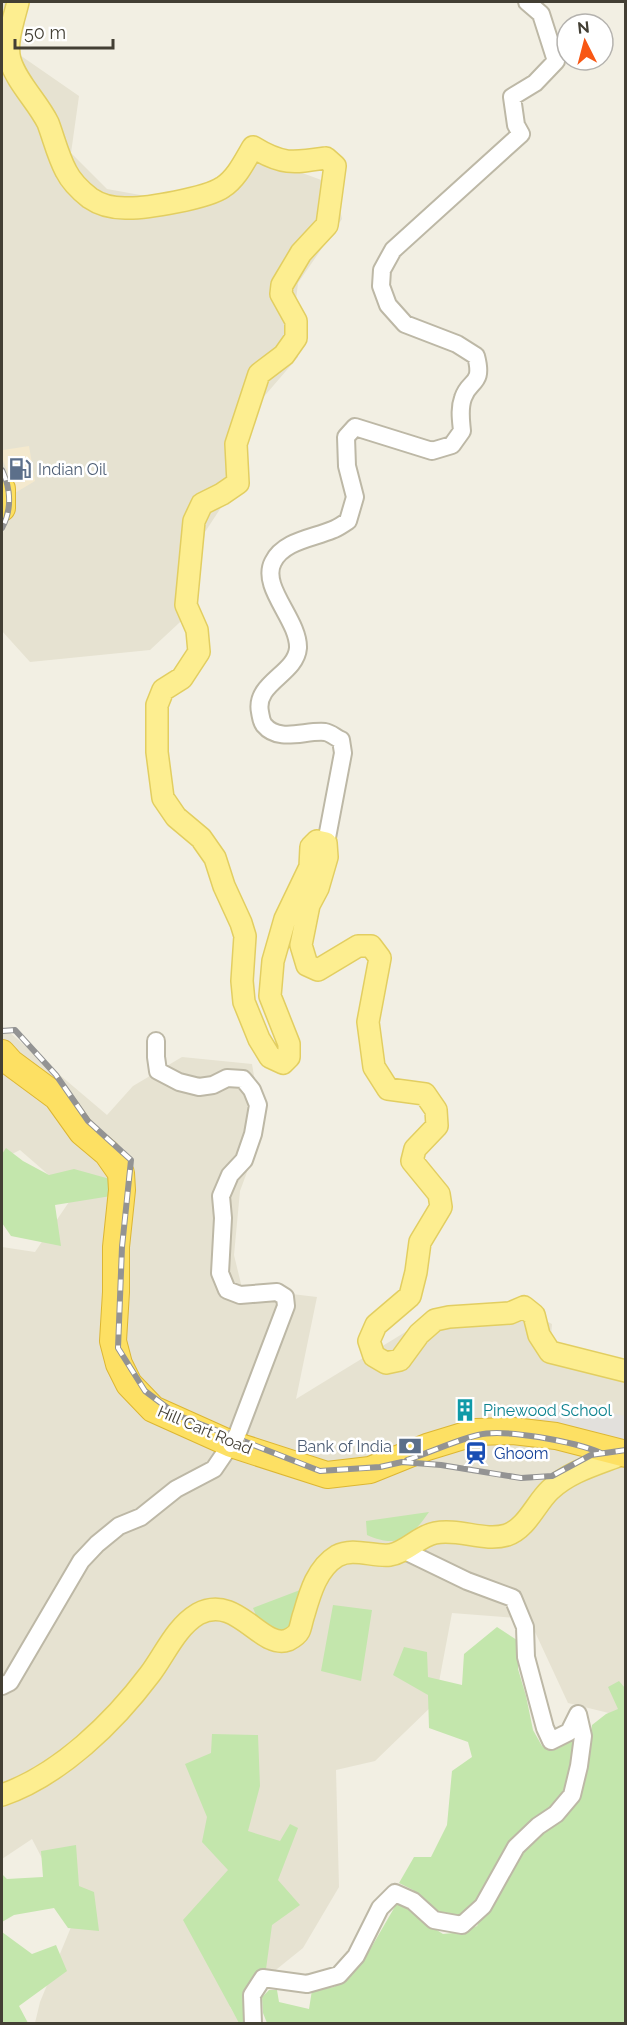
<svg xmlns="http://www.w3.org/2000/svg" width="627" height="2025" viewBox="0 0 627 2025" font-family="Raleway,sans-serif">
<rect width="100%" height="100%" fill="#f2efe3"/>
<!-- residential -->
<path fill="#e6e2d1" d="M2,2H9L25,23L14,51L79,96L71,153L107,189L157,198L203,196L236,162L264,159L335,185L342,219L298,283L295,308L298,357L261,400L224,503L205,532L193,610L150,650L30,662L2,631Z
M2,1026L107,1115L133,1086L182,1057L252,1064L263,1129L240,1191L234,1255L242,1288L317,1297L296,1399L425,1320L506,1301L552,1324L550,1349L625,1361V1717L568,1703L529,1619L452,1613L435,1703L375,1761L336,1770L339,1887L303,1948L230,2007L240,2023H35L40,2002L74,1920L32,1839L2,1859V1247L35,1252L73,1196L20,1150L2,1159Z"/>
<!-- commercial -->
<path fill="#f4e9ce" d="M29,446L35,481L15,493L9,474L2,459V454L3,450Z"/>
<!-- green -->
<path fill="#c3e6ac" d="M6,1148L23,1161L49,1175L74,1169L110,1179L111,1196L55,1205L61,1246L11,1236L2,1223V1154Z
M429,1512C411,1538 398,1549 367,1535L366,1521Z
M308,1587L293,1629L280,1634L260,1625L253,1608Z
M333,1605L372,1610L361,1681L321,1671Z
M497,1627L520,1642L518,1669L526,1696L533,1730L542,1746L555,1750L568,1743L575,1733L571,1764L564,1789L552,1807L479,1901L459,1918L438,1915L413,1890L399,1883L414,1857H431L447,1825L452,1771L472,1757L468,1742L429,1728L428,1695L393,1675L404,1647L427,1652L428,1677L462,1685L464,1654Z
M619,1681L625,1688V2023H267L263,2013L262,1997L269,1990H277L279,2002L309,2009L312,1990L334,1987L364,1960L397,1903L412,1909L424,1922L443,1934L463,1932L477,1926L521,1849L562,1816L589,1746L592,1725L606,1714L618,1709L608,1687Z
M212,1734L258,1735L260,1786L248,1831L280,1841L290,1824L298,1828L278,1880L300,1905L272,1925L266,1969C241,1985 245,1997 246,2023H239L183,1920L228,1870L202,1842L207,1817L185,1764L211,1753Z
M76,1845L79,1886L94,1892L99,1931L68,1928L54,1908L14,1915L2,1922V1874L7,1879L43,1877L41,1851Z
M2,1932L32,1954L56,1945L67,1971L19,2006L28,2023H2Z"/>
<!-- parking -->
<path fill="#e2e0dc" d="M572,1404L625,1416V1440L576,1429L528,1422L529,1410Z"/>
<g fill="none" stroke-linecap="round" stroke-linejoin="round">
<!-- minor casing -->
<g stroke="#bdb8a6" stroke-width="20">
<path id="minor" d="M326,843L343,753L341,740C336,738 331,733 325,732C305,730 279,743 264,725C261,721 261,717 260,712C254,683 296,674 298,648C299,620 260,587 273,562C283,541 313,538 332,530C338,528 343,524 348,521L355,497L347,466L346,437L355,427L432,451L452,445L462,431C461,420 459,409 463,398C469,379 484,386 476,356L457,344L405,324L388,305L381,286L382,270L393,250L521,134L516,125L512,97L535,83L556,61L541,14L527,2
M156,1041V1057L158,1071L179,1082L199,1087L213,1085L227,1078L243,1079L252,1090L258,1105L253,1134L244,1160L230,1175L221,1196L223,1218L220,1273L227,1290L240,1295L277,1292L285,1297L286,1306L237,1435
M2,1686L10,1682L81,1561L97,1544L119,1526L141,1517L176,1489L214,1469L231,1444
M253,2024L252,1995L263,1978L307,1984L339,1975L356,1956L380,1908L395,1893L413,1901L434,1920L462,1925L483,1906L516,1847L538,1826L556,1814L572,1795L579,1766L583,1736L578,1714L569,1732L551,1741L545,1728L526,1657L525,1627L513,1598L467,1581L403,1550"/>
</g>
<!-- major casing -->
<g stroke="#e2ce61" stroke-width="24">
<path id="major" d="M18,2C14,19 5,42 10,60C17,83 37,101 48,123C54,139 58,156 66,171C71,181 81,191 90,198C100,205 113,208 125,208C145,209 208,198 223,187C237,178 245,160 253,147C282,165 293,163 326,158L335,166L327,225L301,253L282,285L281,294L296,321V338L284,355L259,374L236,444L238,483L222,494L202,504L194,521L186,605L197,630L199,652L182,678L163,690L157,705V752L163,798L176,817L201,838L215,858L224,886L241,923L245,936L242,981L244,1002L259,1039L270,1057L283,1063L289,1057V1044L270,996L273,961L285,919L310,867L311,847L317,841L326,843L327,857L318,888L309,905L301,945L307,965L318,970L358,946H371L380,958L368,1022L374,1067L388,1089L425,1094L436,1110L437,1126L415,1149L412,1161L439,1194L441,1207L420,1242L416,1272L410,1296L376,1325L369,1341L374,1356L386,1363L400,1360L419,1334L435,1320L449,1317L510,1313L524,1307L534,1315L539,1335L550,1352L626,1371
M2,1795C60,1775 114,1722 150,1674C165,1654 176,1627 198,1614C237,1593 261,1650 288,1640C292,1638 297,1635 299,1631C301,1627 302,1619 304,1614C310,1593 317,1568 337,1556C353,1547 373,1557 390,1555C407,1552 419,1536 435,1533C459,1528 484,1542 507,1535C527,1528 536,1503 550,1490C570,1471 598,1464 623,1454"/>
</g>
<!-- highway casing -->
<g stroke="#dcb633" stroke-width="28">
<path id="highway" d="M2,489V508
M2,1053L11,1063L57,1097L82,1132L107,1153L121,1173L122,1190L116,1247V1292L113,1341L119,1364L129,1384L153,1409L231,1444L327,1475L370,1470L427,1447L476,1432L513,1431L556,1436L626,1454"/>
</g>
<!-- minor -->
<use href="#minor" stroke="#fff" stroke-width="16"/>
<!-- major -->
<use href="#major" stroke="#fdee90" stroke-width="21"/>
<!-- highway -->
<use href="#highway" stroke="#fde063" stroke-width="26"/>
<!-- rail casing -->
<g stroke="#939393" stroke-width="6">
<path id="rail" d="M2,470C11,489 12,510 2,528
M2,1031L15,1030L56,1075L88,1121L131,1160L122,1247L118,1348L145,1391L177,1415L320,1471L380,1467L402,1462L441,1465L521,1478L552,1476L591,1455L626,1450
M407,1460C431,1452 454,1441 478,1435C504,1428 576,1442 601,1453"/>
</g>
<!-- rail -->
<use href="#rail" stroke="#fff" stroke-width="4" stroke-dasharray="11" stroke-linecap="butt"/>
<!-- minor-bridge casing -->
<g stroke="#bdb8a6" stroke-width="20" stroke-linecap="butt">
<path id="minor-bridge" d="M231,1444L237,1435"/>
</g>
<!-- minor-bridge -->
<use href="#minor-bridge" stroke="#fff" stroke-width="16"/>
</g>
<!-- icons -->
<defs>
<g id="fuel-bare" transform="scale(1.8)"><path d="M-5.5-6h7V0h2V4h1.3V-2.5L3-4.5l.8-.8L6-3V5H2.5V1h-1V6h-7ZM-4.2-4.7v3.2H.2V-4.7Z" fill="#5c6f8a" stroke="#fff" stroke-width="2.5" paint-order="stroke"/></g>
<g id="building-bare" transform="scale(1.8)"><path d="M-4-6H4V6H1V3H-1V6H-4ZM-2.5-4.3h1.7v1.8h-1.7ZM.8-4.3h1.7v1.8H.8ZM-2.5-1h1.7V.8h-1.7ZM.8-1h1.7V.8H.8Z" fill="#0f9aa8" stroke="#fff" stroke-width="2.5" paint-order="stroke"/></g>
<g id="bank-bare" transform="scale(1.8)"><path d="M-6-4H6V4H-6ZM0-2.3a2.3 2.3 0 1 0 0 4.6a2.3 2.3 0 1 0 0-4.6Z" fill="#5c6f8a" stroke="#fff" stroke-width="2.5" paint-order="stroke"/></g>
<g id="station-bare" transform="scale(1.8)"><path d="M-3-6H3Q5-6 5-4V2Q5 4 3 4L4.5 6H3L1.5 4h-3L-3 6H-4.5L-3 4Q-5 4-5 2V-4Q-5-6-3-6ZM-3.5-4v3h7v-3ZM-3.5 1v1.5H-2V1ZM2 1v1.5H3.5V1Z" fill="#1a4fb4" stroke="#fff" stroke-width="2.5" paint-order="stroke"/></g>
</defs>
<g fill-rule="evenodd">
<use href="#fuel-bare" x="20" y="469"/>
<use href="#building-bare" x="465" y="1410"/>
<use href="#bank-bare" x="410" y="1446"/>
<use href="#station-bare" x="476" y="1453"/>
</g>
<g text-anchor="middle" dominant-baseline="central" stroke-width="5" stroke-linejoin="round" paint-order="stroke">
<!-- service labels -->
<g font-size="16" fill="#4e5e75" stroke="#fff" text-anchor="start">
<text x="38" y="469">Indian Oil</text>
<text x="392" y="1446" text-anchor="end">Bank of India</text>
</g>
<!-- culture labels -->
<g font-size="16" fill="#0d838f" stroke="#fff" text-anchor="start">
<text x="483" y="1410">Pinewood School</text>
</g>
<!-- street labels -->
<g font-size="16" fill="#433f34" stroke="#fff">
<text transform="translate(205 1430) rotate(23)">Hill Cart Road</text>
</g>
<!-- transit labels -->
<g font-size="16" fill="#164399" stroke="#fff" text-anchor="start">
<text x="494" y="1453">Ghoom</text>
</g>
</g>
<!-- border -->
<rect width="627" height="2025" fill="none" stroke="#433f34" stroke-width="6"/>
<!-- north arrow -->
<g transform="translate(585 42) rotate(354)"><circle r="28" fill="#ffffff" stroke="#b4b2ae" stroke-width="1.5"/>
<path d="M0-4.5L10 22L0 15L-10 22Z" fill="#f85713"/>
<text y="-9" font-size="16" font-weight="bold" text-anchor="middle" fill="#433f34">N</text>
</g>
<!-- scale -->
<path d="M15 39v9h98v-9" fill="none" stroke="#433f34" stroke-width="3"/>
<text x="24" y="39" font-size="18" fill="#433f34" stroke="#ffffff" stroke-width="4.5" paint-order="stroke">50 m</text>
</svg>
